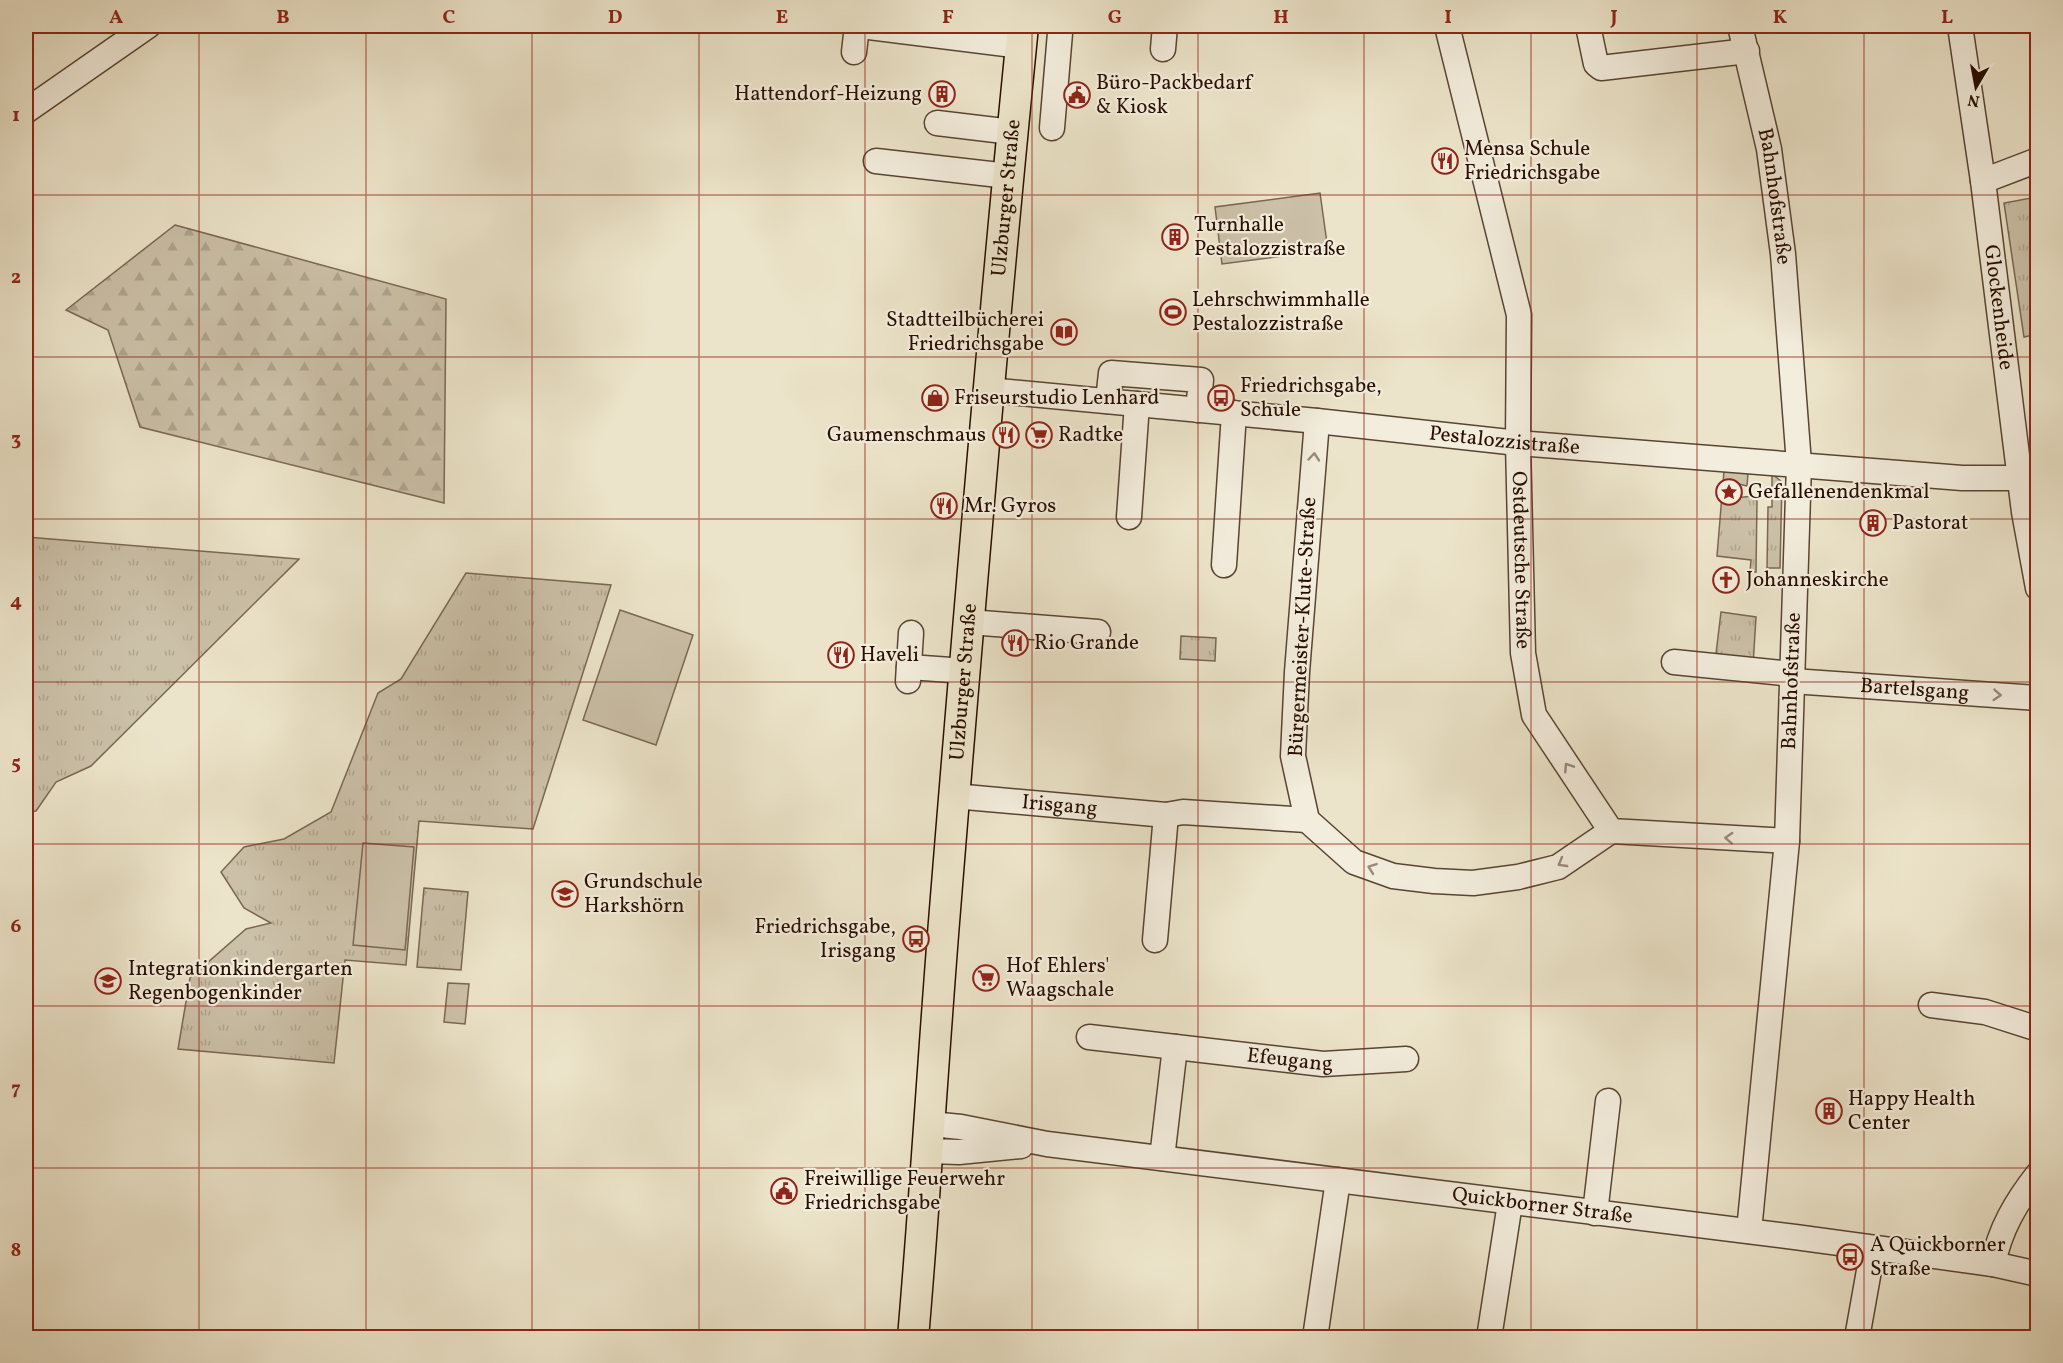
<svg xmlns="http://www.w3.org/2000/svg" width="2063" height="1363" viewBox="0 0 2063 1363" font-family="Vollkorn,serif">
<defs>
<pattern id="grass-tufts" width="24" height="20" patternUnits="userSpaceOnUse" patternTransform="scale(1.5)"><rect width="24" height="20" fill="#cbc0a8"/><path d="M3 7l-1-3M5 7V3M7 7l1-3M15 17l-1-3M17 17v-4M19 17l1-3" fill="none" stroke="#aea48f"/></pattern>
<pattern id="forest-firs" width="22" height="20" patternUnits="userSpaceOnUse" patternTransform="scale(1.5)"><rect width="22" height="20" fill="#cbc0a8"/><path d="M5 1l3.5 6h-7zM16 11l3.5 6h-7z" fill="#aea48f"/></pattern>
</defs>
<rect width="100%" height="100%" fill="#ece4ca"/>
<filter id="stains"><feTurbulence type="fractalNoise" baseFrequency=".00333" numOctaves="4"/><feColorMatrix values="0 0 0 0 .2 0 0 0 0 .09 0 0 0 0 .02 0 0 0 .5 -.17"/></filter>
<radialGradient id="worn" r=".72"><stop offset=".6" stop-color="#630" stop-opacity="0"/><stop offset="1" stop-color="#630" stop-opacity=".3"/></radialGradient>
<!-- grass -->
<path fill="url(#grass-tufts)" stroke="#7a6754" stroke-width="1.5" d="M2037,197V334L2024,337L2004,203Z
M1724,471L1748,473L1747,486L1739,484L1734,485L1732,494L1735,498L1753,496L1757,501L1756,572H1750L1751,560L1717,556Z
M1772,474L1782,482L1780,568H1767L1768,507H1772Z
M26,537L299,559L91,766L56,782L36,811L26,812Z
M466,573L611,585L533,829L419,821L406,965L345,960L334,1063L178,1049L190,978L246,929L271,923L244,908L221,872L244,847L284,839L331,812L378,693L401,679Z
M1721,612L1756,617L1753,666L1715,662Z
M1181,636L1216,638L1215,661L1180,659Z
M424,888L468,892L461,970L417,967Z"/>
<!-- forest -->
<path fill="url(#forest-firs)" stroke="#7a6754" stroke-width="1.5" d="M175,225L446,299L444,503L140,427L108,330L66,310Z"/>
<!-- pitch -->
<path fill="#cbc0a8" stroke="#7a6754" stroke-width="1.5" d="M1320,193L1328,250L1222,264L1215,207Z
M620,610L693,635L656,745L583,720Z
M363,843L414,847L405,950L353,945Z
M448,983L469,984L465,1024L444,1022Z"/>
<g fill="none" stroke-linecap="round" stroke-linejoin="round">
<!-- minor casing -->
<g stroke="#594432" stroke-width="27">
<g id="minor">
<path d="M861,26L1021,46"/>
<path id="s1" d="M1447,26L1519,315L1518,443L1523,653L1534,715L1611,831L1787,841"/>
<path d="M1588,26L1596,64L1601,68L1747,51"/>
<path id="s2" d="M1740,26L1769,149L1783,254L1799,464L1787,841L1749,1231"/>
<path id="s3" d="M1960,26L1983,181L2024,512L2038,588"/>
<path d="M1163,49L1165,26"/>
<path d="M854,52L857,26"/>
<path d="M26,111L148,26"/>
<path d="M937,123L1012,132"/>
<path d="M1052,128L1060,33"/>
<path d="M876,161L1008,176"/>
<path d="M1983,181L2038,160"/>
<path id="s4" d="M988,390L1317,421L1518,443L1962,478H2021"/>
<path d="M1108,401L1111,373L1201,380L1198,410"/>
<path d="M1317,421L1297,672L1293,756L1307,820L1354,862L1393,876L1434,881L1473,883L1518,877L1558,867L1611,831"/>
<path d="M1129,517L1137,404"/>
<path d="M1224,565L1234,413"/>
<path d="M969,622L1098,632"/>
<path d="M1674,662L1792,674"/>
<path d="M909,667L965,671"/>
<path d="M908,681L911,633"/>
<path id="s5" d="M1792,681L2038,698"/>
<path id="s6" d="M954,796L1166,815L1183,812L1307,820"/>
<path d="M1155,940L1166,815"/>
<path d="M1931,1005L1985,1012L2038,1029"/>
<path id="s7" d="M1089,1037L1323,1064L1406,1059"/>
<path id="s8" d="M930,1124L961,1127L1047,1144L1795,1237L1993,1264L2038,1274"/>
<path d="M929,1151L959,1152L1021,1146"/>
<path d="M1162,1158L1175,1047"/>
<path d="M1595,1213L1608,1101"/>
<path d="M1993,1264C2000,1229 2016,1202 2038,1174"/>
<path d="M1315,1338L1338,1180"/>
<path d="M1489,1338L1510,1203"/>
<path d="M1857,1338L1873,1248"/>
</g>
</g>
<!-- major casing -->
<g stroke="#280e00" stroke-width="33">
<g id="major">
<path id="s9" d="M913,1338C925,1199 933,1060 944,922C968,623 993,324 1023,26"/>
</g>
</g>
<!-- minor -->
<use href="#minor" stroke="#f3eddd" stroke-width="24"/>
<!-- major -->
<use href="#major" stroke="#ece4ca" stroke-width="30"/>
<!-- rail casing -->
<g stroke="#280e00" stroke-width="7">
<path id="rail" d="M2030,1338L2038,1309"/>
</g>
<!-- rail -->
<use href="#rail" stroke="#f3eddd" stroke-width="4.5" stroke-dasharray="14" stroke-linecap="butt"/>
</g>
<!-- one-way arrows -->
<defs><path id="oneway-chevron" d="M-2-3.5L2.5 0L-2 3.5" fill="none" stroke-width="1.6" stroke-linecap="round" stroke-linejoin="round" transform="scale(1.5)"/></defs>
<g stroke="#98897a">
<use href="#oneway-chevron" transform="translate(1314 457) rotate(-85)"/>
<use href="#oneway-chevron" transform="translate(1997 695) rotate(4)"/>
<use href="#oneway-chevron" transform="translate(1568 767) rotate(-123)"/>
<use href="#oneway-chevron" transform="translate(1729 838) rotate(-177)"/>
<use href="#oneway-chevron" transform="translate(1562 863) rotate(150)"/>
<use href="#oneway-chevron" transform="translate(1372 868) rotate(-160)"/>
</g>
<!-- grid -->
<path fill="none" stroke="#8f2418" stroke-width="1.5" stroke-opacity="0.55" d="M199,26V1338M366,26V1338M532,26V1338M699,26V1338M865,26V1338M1032,26V1338M1198,26V1338M1364,26V1338M1531,26V1338M1697,26V1338M1864,26V1338M26,195H2038M26,357H2038M26,519H2038M26,682H2038M26,844H2038M26,1006H2038M26,1168H2038"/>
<!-- icons -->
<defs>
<g id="building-ring" transform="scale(1.35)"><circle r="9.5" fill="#f3eddd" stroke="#8f2418" stroke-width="1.5"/><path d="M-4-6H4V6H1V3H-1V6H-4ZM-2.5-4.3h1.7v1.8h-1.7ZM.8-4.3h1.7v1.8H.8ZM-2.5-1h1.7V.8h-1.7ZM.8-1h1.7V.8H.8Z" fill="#8f2418"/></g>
<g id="civic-ring" transform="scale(1.35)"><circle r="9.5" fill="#f3eddd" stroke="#8f2418" stroke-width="1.5"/><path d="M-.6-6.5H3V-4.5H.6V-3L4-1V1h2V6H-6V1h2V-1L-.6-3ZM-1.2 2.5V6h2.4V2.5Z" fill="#8f2418"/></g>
<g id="restaurant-ring" transform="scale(1.35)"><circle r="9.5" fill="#f3eddd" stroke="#8f2418" stroke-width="1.5"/><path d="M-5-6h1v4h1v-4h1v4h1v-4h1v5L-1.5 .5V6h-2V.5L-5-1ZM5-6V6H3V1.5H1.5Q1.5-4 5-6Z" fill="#8f2418"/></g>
<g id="stadium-ring" transform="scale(1.35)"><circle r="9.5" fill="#f3eddd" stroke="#8f2418" stroke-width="1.5"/><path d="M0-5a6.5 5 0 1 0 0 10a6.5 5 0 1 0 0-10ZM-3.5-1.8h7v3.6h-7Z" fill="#8f2418"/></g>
<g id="library-ring" transform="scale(1.35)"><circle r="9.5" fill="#f3eddd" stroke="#8f2418" stroke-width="1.5"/><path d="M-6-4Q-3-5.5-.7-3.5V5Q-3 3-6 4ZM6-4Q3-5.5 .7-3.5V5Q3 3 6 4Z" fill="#8f2418"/></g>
<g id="shop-ring" transform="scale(1.35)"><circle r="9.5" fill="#f3eddd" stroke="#8f2418" stroke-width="1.5"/><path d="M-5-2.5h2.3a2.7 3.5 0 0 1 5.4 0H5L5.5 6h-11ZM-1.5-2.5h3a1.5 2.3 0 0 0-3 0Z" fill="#8f2418"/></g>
<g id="bus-ring" transform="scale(1.35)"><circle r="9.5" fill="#f3eddd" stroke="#8f2418" stroke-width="1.5"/><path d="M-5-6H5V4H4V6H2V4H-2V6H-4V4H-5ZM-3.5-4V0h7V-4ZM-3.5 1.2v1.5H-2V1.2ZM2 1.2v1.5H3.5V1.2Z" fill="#8f2418"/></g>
<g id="supermarket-ring" transform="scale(1.35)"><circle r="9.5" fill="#f3eddd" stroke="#8f2418" stroke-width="1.5"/><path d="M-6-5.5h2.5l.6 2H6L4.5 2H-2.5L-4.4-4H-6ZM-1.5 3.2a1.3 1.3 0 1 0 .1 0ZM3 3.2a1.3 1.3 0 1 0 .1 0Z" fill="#8f2418"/></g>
<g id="sight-ring" transform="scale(1.35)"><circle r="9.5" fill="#f3eddd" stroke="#8f2418" stroke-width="1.5"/><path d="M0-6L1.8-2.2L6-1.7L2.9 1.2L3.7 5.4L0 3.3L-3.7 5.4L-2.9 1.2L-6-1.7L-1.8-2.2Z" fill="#8f2418"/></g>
<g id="church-ring" transform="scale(1.35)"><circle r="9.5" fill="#f3eddd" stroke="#8f2418" stroke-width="1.5"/><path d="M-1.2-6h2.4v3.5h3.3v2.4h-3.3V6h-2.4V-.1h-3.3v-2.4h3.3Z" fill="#8f2418"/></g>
<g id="school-ring" transform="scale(1.35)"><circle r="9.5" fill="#f3eddd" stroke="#8f2418" stroke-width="1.5"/><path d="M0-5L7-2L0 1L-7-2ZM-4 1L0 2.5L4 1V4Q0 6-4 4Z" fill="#8f2418"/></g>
</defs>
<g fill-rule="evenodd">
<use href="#building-ring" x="942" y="94"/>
<use href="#civic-ring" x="1077" y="95"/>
<use href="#restaurant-ring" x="1445" y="161"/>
<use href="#building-ring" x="1175" y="237"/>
<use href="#stadium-ring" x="1173" y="312"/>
<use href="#library-ring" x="1064" y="332"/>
<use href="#shop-ring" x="935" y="398"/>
<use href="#bus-ring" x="1221" y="398"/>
<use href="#restaurant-ring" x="1006" y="435"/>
<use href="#supermarket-ring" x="1039" y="435"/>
<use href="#sight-ring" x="1729" y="492"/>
<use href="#restaurant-ring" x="944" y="506"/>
<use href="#building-ring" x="1873" y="523"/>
<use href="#church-ring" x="1726" y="580"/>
<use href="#restaurant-ring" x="1015" y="643"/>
<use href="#restaurant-ring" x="841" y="655"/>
<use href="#school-ring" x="565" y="894"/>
<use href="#bus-ring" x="916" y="939"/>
<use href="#supermarket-ring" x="986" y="978"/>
<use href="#school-ring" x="108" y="981"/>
<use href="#building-ring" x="1829" y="1111"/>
<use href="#civic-ring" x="784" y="1191"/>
<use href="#bus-ring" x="1850" y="1257"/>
</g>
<g text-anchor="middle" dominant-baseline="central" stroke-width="4.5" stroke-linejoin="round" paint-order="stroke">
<!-- poi labels -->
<g font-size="21" fill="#280e00" stroke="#f3eddd" text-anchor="start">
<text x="1096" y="83">Büro-Packbedarf<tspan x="1096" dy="24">&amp; Kiosk</tspan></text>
<text x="922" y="94" text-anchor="end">Hattendorf-Heizung</text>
<text x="1464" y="149">Mensa Schule<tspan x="1464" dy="24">Friedrichsgabe</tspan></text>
<text x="1194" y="225">Turnhalle<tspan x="1194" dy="24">Pestalozzistraße</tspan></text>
<text x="1192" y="300">Lehrschwimmhalle<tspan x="1192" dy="24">Pestalozzistraße</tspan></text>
<text x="1044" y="320" text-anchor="end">Stadtteilbücherei<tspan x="1044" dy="24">Friedrichsgabe</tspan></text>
<text x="1240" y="386">Friedrichsgabe,<tspan x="1240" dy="24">Schule</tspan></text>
<text x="954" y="398">Friseurstudio Lenhard</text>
<text x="986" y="435" text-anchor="end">Gaumenschmaus</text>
<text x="1058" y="435">Radtke</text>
<text x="1748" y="492">Gefallenendenkmal</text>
<text x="964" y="506">Mr. Gyros</text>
<text x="1892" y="523">Pastorat</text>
<text x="1746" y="580">Johanneskirche</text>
<text x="1034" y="643">Rio Grande</text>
<text x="860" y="655">Haveli</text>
<text x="584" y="882">Grundschule<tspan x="584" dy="24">Harkshörn</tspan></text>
<text x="896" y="927" text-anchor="end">Friedrichsgabe,<tspan x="896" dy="24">Irisgang</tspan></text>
<text x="1006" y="966">Hof Ehlers'<tspan x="1006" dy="24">Waagschale</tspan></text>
<text x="128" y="969">Integrationkindergarten<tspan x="128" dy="24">Regenbogenkinder</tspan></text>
<text x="1848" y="1099">Happy Health<tspan x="1848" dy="24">Center</tspan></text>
<text x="804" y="1179">Freiwillige Feuerwehr<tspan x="804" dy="24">Friedrichsgabe</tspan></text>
<text x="1870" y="1245">A Quickborner<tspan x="1870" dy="24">Straße</tspan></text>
</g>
<!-- street labels -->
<g font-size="21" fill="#280e00" stroke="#f3eddd">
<text stroke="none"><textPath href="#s2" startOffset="174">Bahnhofstraße</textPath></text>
<text stroke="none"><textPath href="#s9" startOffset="1144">Ulzburger Straße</textPath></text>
<text stroke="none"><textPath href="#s3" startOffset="284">Glockenheide</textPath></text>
<text stroke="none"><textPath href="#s4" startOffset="519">Pestalozzistraße</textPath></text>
<text stroke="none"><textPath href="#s1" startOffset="543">Ostdeutsche Straße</textPath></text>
<text transform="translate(1303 627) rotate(-87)">Bürgermeister-Klute-Straße</text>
<text stroke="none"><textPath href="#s9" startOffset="658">Ulzburger Straße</textPath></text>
<text transform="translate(1792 681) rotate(-88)">Bahnhofstraße</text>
<text stroke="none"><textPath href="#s5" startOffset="123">Bartelsgang</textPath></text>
<text stroke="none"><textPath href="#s6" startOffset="106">Irisgang</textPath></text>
<text stroke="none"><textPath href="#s7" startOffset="202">Efeugang</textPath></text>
<text stroke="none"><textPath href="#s8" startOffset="618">Quickborner Straße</textPath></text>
</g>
</g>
<!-- margin -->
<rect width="2063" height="1363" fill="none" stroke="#ece4ca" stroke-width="66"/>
<!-- north arrow -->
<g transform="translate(1976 87) rotate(190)" stroke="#f3eddd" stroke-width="4.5" paint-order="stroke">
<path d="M0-4.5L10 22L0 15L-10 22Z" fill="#280e00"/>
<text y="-9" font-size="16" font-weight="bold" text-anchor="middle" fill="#280e00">N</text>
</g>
<rect x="33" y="33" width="1997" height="1297" fill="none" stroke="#8f2418" stroke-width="2"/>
<g font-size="20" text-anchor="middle" font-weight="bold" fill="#8f2418">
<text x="116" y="23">A</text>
<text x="283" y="23">B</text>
<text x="449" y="23">C</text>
<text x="615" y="23">D</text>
<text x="782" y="23">E</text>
<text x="948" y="23">F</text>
<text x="1115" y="23">G</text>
<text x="1281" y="23">H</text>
<text x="1448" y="23">I</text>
<text x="1614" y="23">J</text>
<text x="1780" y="23">K</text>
<text x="1947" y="23">L</text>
<text x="16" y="121">1</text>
<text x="16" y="283">2</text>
<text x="16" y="445">3</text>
<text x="16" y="607">4</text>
<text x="16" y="769">5</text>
<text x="16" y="932">6</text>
<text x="16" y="1094">7</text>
<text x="16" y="1256">8</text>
</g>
<rect width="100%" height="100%" filter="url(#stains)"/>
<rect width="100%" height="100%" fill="url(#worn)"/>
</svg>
